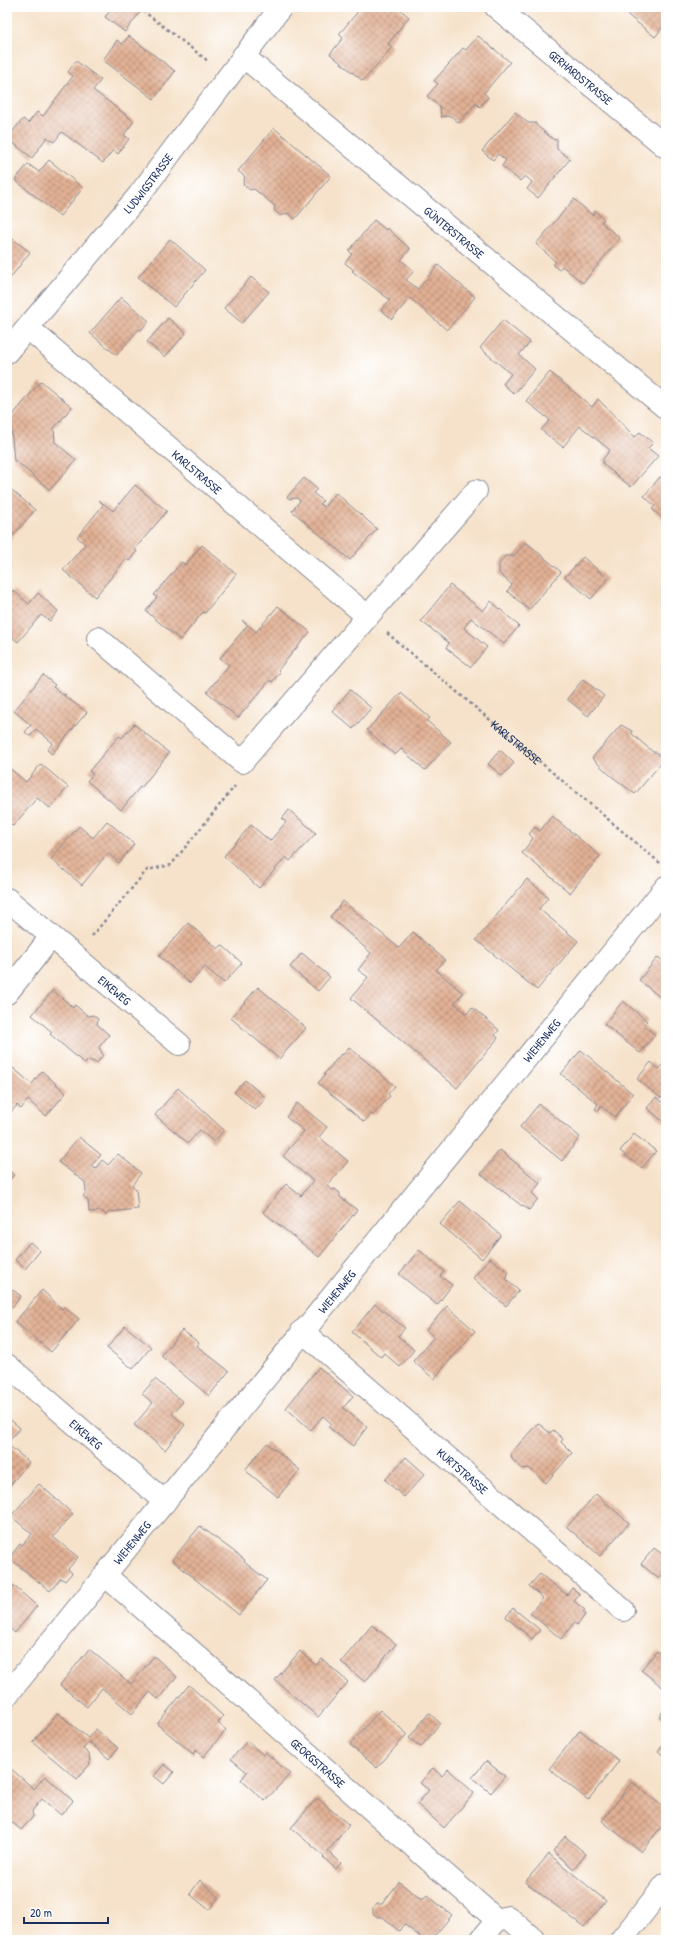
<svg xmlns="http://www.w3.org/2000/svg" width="673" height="1947" viewBox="0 0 673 1947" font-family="'Patrick Hand',sans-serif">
<defs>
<pattern id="building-cross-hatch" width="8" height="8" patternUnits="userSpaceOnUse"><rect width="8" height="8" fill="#e2b194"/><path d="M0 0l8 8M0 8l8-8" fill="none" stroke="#b6907c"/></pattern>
</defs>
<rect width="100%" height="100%" fill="#fff"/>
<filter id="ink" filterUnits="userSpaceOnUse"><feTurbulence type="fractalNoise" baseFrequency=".025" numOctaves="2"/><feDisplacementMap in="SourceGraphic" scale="8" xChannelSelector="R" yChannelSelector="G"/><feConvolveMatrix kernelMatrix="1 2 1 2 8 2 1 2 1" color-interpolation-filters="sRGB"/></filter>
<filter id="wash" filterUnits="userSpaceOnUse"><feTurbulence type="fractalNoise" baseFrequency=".012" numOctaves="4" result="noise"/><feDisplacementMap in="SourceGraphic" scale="16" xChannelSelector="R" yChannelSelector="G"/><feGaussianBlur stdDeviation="0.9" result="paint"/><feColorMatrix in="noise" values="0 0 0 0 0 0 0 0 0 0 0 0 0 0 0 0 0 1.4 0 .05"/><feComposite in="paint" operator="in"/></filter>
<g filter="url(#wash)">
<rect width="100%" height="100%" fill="#f6e2ca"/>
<g id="blocks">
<!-- building -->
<path fill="url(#building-cross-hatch)" d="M113,7H135L141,11L125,32L105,17Z
M362,7H397L409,17L388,44L392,47L363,81L330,54L343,38L339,34Z
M618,7H666V23L655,37Z
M129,36L175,71L154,99L103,60L117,40L122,44Z
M478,36L510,62L484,93L488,97L480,107L476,103L459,123L451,116L441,117L440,107L427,96L438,84L434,81L463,48L466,50Z
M76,61L101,80L93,90L134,121L124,135L129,139L118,154L113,150L103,163L62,132L54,142L47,137L32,158L7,138L23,119L28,123L37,112L43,116L73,76L68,72Z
M515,112L528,123H536V125L554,140L557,139V149L570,159L538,198L527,189L532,182L525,176L520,181L502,166L506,160L498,154L493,160L482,151Z
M274,128L331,176L295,219L288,213L281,216L274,210L275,206L254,189L250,190L243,184L245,177L238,171Z
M49,160L83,188L60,216L15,180L28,164L39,172Z
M574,199L592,215L595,211L604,219L601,222L620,238L583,283L562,266L559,270L553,265L556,262L536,244Z
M374,220L386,230L387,228L410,249L401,260L414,271L406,280L418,289L438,265L475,297L447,330L410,298L392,319L381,310L390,300L352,271L354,270L345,263L352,254L349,251Z
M7,235L30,252L8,281L7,280Z
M170,239L205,270L174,307L138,277Z
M251,277L269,292L242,323L224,308Z
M121,297L149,321L141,330L139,329L116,355L90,333Z
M168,318L186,333L165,357L147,342Z
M503,320L530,342L519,355L535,369L514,394L503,384L511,374L480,348Z
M550,372L592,407L598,399L635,437L640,432L653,443L648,448L658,456L631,487L603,464V459L610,450L580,426L563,447L541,430L550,420L526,401Z
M41,381L72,407L54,428L55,442L76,460L50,490L16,461H14L10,416H12Z
M660,477L666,482V521L652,509L655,506L644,496Z
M304,478L317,489L313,493L323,501L320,504L324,507L336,493L377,529L350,560L292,511L300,501L297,498L290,499L287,497Z
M135,485L167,511L135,549L137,551L129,561L126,559L95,597L63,570L85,544L77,537L103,505L99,500L113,511Z
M7,486L35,510L7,543Z
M526,542L561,572L529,610L507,591L512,585L499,573V564L505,556H514Z
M202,545L236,574L205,613L203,612L180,640L146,611L157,597L154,595L182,562L185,565Z
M583,557L608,579L591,599L565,577Z
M450,585L483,611L491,601L519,626L504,644L471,618L464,628L487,647L471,667L446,648L449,643L421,621Z
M13,590L29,604L38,593L58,611L50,621L41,615L18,642L7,633V597Z
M278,606L310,632L278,670L280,672L272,682L270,680L238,718L207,692L229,665L220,658L247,626L242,620L256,632Z
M43,675L55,685L53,687L63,695L66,694L64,696L87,712L52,754L47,750L53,743L36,729L30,736L25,732L31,725L14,711Z
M583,679L604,696L588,716L567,699Z
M350,690L371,708L353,729L332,711Z
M401,693L430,718L427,721L451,742L425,770L401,749L395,755L367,730Z
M134,724L169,753L141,788L140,787L121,810L87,781L93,774L89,771L119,736L122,738Z
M621,725L632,731V734L653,752H656L661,756L663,761L635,794L610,775L592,758Z
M500,750L514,763L502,776L488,764Z
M41,764L68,787L50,808L37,798L13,826L7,820V766L26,782Z
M289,810L316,833L290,861L286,857L259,888L224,856L251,825L270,841L286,822L282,819Z
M552,816L600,856L570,893L522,853L533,838L529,834L535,827L540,831Z
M107,821L134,844L119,863L108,853L82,885L51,859L79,826L93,838Z
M527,879L548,897L539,909L578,941L537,990L476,940Z
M343,901L399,948L413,932L445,960L436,970L463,993L454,1003L467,1014L472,1007L499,1030L495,1035L498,1038L457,1088L351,998L368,977L358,970L371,953L330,917Z
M188,923L218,949L222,945L242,963L224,983L205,967L190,983L159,956Z
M302,953L330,977L318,991L290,967Z
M658,957L666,963V1002L639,980Z
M258,987L306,1028L279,1059L231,1018Z
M53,990L73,1008L75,1005L88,1016L93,1015L98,1019L97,1024L109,1035L99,1047L103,1055L97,1063L88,1060L85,1064L50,1034L52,1032L32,1015Z
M623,1001L647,1021L643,1025L655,1035L640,1053L604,1024Z
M349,1047L395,1086L388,1094L390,1096L373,1115L371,1114L364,1122L318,1083L325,1075L324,1074L341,1054L343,1055Z
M581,1050L633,1094L615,1117L601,1106L598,1111L595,1109L598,1104L561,1074Z
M651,1062L659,1069L664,1063L666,1064V1092L661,1098L637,1079Z
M7,1063L32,1084L42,1071L66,1093L46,1116L28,1100L21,1109L17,1105L7,1117Z
M245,1080L266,1098L255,1110L234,1092Z
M178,1088L224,1130L214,1142L200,1130L188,1143L155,1115Z
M656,1097L666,1105L665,1123L647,1108Z
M297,1103L327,1127L319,1137L348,1161L327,1186L332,1190L335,1189L340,1193V1197L357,1210L319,1257L263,1212L286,1184L301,1196L313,1181L283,1156L304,1131L286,1117Z
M539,1104L580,1137L562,1161L520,1127Z
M634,1134L656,1151L642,1168L620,1151Z
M79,1137L101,1155L91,1166L95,1169L102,1160L108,1165L118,1154L141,1173L132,1185L136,1189L138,1209L109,1212L106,1215L101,1211L89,1212L88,1200L83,1196L86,1192L85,1182L58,1162Z
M500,1150L540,1183L532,1193L538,1199L529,1210L523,1205L522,1206L481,1174Z
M7,1169L14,1175L7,1183Z
M460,1201L501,1235L482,1259L440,1224Z
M30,1242L40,1251L25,1269L15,1260Z
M419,1250L444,1271L440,1276L452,1285L437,1305L399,1274Z
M490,1258L508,1272L506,1279L519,1291L506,1306L473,1278Z
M10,1288L21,1296L7,1314V1292Z
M42,1290L62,1309L64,1307L79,1319L51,1352L15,1322Z
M375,1304L405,1328L398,1336L414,1350L400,1367L384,1353L381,1357L352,1332Z
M447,1306L475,1331L434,1379L413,1361L434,1337L426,1330Z
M125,1326L151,1347L133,1369L107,1348Z
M182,1330L199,1343L197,1346L229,1371L209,1396L161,1356Z
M319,1367L353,1396L343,1408L367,1427L353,1446L328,1427L331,1423L323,1416L311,1430L286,1408Z
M155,1379L183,1402L172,1414L185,1425L165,1450L134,1425L153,1403L142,1394Z
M7,1417L20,1428L7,1443Z
M538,1423L550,1433L553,1430L563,1439L561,1442L572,1453L546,1483L529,1468L523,1469L512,1459L511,1453Z
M267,1443L300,1470L278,1497L245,1470Z
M7,1444L29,1462L7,1489Z
M406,1457L425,1474L404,1497L385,1480Z
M39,1484L73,1514L53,1537L78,1557L68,1569L72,1573L65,1581L61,1578L50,1591L9,1558L20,1544L22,1545L32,1534L11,1516Z
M596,1494L629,1523L600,1556L567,1527Z
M200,1526L245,1560L244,1562L267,1580L239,1615L172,1560Z
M654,1548L666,1557V1570L659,1579L641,1564Z
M540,1574L567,1595L572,1588L580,1594L574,1601L585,1610L583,1612L586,1614L577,1625L574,1623L561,1639L530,1613L543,1598L529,1586Z
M7,1580L37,1606L15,1633L7,1626Z
M513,1608L540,1630L532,1639L506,1617Z
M372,1625L396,1644L365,1682L341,1662Z
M89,1649L131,1684L154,1656L177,1677L158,1699L150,1692L132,1714L102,1688L87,1707L60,1685Z
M300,1651L316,1665L322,1659L348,1682L318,1717L275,1680Z
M657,1651L666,1658V1690L641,1670Z
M189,1685L223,1716L218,1723L226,1730L203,1757L196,1750L193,1754L157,1724Z
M666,1708V1721L659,1716Z
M380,1710L407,1734L377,1768L350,1745Z
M58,1713L88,1738L96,1729L118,1748L109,1759L89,1742L83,1749L89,1754L90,1764L77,1779L33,1742Z
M429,1713L440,1723L421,1747L409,1738Z
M580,1730L619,1761L588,1800L549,1769Z
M247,1741L263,1755L265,1752L290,1774L265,1801L241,1780L247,1772L231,1759Z
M664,1744H666V1758L658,1751Z
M486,1761L505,1776L491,1793L472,1778Z
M164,1764L174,1772L164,1784L154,1776Z
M9,1767L34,1789L45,1776L73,1801L61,1815L42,1799L32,1811L33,1817L21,1830L7,1818V1770Z
M433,1768L442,1776L448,1769L474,1793L444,1828L417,1804L429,1790L420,1783Z
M632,1782L666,1809V1821L641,1852L602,1821Z
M317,1798L349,1825L328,1851L341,1863L336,1869L323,1857L324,1856L291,1828Z
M565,1836L586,1854L574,1869L553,1851Z
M549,1854L606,1901L584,1927L525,1882Z
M200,1880L219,1897L209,1910L190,1894Z
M399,1882L422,1900L427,1895L452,1915L431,1940H424L404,1924L399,1931L383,1917H378L373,1914V1908L377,1904H382Z"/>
</g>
</g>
<g filter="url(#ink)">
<use href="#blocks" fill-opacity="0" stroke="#888894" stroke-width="1"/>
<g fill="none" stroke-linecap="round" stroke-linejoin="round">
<!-- minor casing -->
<g stroke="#888894" stroke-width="24">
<g id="minor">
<path id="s2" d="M496,7L666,147"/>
<path id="s3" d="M243,56L666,408"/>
<path id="s4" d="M28,328L367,616"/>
<path id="s5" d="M7,352L139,195L281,7"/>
<path d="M98,638L242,762L476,491"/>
<path id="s6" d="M7,899L179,1044"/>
<path d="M7,993L51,937"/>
<path id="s7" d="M302,1331L623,1610"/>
<path id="s8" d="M7,1365L165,1502"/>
<path id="s9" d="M105,1575L497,1920"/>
<path id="s10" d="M7,1695L666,887"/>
<path d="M497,1920L508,1917L534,1940"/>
<path d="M481,1940L497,1920"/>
<path d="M621,1940L666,1884"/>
</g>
</g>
<!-- path -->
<g stroke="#888894" stroke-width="2.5" stroke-dasharray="3 3" stroke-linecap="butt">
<path d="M138,7L208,61"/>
<path id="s1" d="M387,633L660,863"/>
<path d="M92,936L147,870L171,865L235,786"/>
</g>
<!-- minor -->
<use href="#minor" stroke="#fff" stroke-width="22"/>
</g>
</g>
<g text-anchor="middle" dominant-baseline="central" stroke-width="3" stroke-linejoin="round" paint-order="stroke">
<!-- street labels -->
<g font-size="12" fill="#1b2f5e" stroke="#fff">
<text stroke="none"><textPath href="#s2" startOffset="110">GERHARDSTRASSE</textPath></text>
<text stroke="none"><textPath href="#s5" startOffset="220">LUDWIGSTRASSE</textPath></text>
<text stroke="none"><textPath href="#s3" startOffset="275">GÜNTERSTRASSE</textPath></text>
<text stroke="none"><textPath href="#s4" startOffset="222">KARLSTRASSE</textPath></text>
<text stroke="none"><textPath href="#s1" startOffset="169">KARLSTRASSE</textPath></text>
<text stroke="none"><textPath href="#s6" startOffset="141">EIKEWEG</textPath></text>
<text stroke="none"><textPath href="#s10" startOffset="845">WIEHENWEG</textPath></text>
<text stroke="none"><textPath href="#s10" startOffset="521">WIEHENWEG</textPath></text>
<text stroke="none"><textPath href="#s8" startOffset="105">EIKEWEG</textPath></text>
<text stroke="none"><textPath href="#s7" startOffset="213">KURTSTRASSE</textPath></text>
<text stroke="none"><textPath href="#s10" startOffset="197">WIEHENWEG</textPath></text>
<text stroke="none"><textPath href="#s9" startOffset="284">GEORGSTRASSE</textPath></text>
</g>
</g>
<!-- margin -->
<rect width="673" height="1947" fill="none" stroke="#fff" stroke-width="24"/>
<!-- scale -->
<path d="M24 1917v6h84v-6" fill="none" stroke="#1b2f5e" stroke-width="2"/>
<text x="30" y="1917" font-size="12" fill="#1b2f5e" stroke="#ffffff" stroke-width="3" paint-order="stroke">20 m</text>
</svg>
